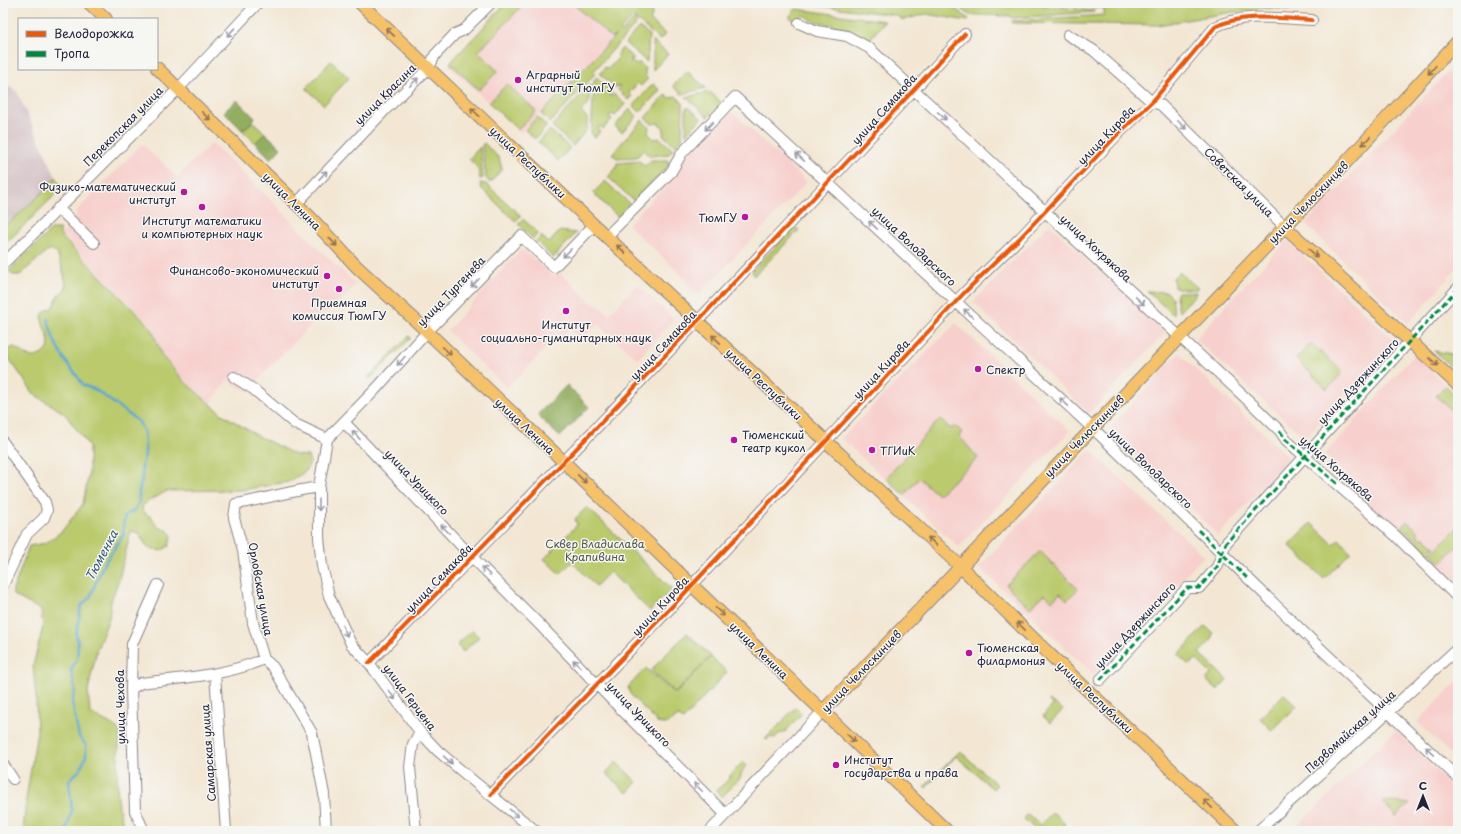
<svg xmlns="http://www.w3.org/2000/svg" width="1461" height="834" viewBox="0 0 1461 834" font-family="'Playpen Sans',sans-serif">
<rect width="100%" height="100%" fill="#f6f6f2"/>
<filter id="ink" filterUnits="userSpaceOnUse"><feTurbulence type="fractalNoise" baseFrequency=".025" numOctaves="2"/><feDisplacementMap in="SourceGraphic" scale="8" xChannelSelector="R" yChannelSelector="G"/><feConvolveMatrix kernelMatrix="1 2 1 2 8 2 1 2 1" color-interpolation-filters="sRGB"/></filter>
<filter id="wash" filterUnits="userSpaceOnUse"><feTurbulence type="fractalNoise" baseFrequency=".012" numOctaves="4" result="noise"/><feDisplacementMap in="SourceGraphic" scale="16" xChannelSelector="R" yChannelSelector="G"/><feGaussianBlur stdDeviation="0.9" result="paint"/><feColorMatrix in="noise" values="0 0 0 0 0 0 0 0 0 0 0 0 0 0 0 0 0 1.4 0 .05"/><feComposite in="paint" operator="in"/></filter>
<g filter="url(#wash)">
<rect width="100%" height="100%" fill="#f3e7d4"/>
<!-- built -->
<path fill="#f7d0cd" d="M505,3H572L612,38L521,133L448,65Z
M1458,61V267L1408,324L1305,224Z
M731,111L807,182L699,294L687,283L688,281L628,225L681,168L683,158Z
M212,143L292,221L298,229L356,284L340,301L323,313L266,371L248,392L227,380L211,403L183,378L163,355L153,328L61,234L74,221L77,210L142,144L177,177Z
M1049,224L1165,333L1089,413L973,302Z
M1287,240L1394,340L1305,438L1195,339Z
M522,248L553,277L559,272L592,303L600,306L609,314L637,285L674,319L638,359L597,324L581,340L570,329L549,345L507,388L447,331Z
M956,323L1070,431L959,547L841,438Z
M1179,353L1289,458L1218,536L1111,427Z
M1414,355L1458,396V593L1344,479L1347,475L1325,454Z
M1090,450L1204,556L1093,674L979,567Z
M1458,681V761L1417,722Z
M1396,730L1458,793V831H1292Z"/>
<!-- industrial -->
<path fill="#d2bec3" d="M3,82L17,92L56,177L37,198L3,228Z"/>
<!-- green -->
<path fill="#baca6d" stroke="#6e7654" d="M506,3H514L520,8L478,52L498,71L479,90L450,63Z
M572,3L647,4L652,9V16L650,20L665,34L660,40L633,17L620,30L622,32L634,19L637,23L593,72L595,74L550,123L541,114L616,35L612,38Z
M798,3H947L969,19L968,21L926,14L903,20L895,15Z
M953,3H1023L1094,11V12L1012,18L1011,16L972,15L971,16Z
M1045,3C1058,3 1071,2 1083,3C1100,5 1115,7 1133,3H1332L1290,9L1259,8L1255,12H1233L1158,25L1012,23V21L1104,15V8Z
M796,9L885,21L870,39H867L849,29L813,21L803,15L797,22L789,17Z
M639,27L649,35L647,62L625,43Z
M653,41L668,54L653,70Z
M622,48L634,59L630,60L634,64L640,63L645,69V76L648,79L641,86L638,83L629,93L632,96L628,100L618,90L620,87L618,86L616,88L600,74L605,67L608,69L619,57L617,54Z
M331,61L349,78L324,105L306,88Z
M687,71L706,88L682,94L673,86Z
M597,77L612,92L610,95L611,97L614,94L625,104L615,116L612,114L609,116L612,119L603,129L600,126L598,129L600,131L595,138L591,135L594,81Z
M507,84L536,111L518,130L489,103Z
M653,84L660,90L640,112L633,106Z
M590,85L589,103L581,111L587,118V129L573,146L552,126Z
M710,92L722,103L708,117L686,97Z
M665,95L669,98L676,96L683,103L682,139L676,146L663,135L664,128L658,123L652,124L645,118Z
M686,108H689L701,118L686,135Z
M630,109L637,116L622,132L615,126Z
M537,117L547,126L535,139L525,130Z
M642,120L649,127L648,133L654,139L660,138L673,150L669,154L650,156L644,150L637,157L617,158L612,154Z
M253,121L265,133L255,143L241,129H245Z
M550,130L570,148L558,161L538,142Z
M484,143L499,158L502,169L490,183L486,178L482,145Z
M480,147L483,178L480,179L477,167L469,159Z
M651,160H668L669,165L634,201L608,177L616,168L617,163L639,161L645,166Z
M56,177L60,184L58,192L3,246V228L37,198Z
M605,181L630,204L618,217L593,193Z
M480,183L486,184L521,216L515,221L481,188Z
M523,219L538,233L533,239L518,224Z
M794,227L799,230L754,276L752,271Z
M52,229H60V235L152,329L162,356L185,382L222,414L258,436L296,455L308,456L310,463L305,472L288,482L242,490L167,491L147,502L142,507L143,512L151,517L158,527L167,530L172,535L169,546L161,551L147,547L139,533L131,531L119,579L111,601L109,618L97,649L88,691L90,712C99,720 113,722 120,732C118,761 113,804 126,831H23L26,799L37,732L36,697L33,666L43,627L41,610L13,595V590L29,546L46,543L62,531L83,504L89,472V446L65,414L34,394L6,354L7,350L14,347C27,356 34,363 48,349C52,335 41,328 42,317C43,310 49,310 53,307C56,304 56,299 58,296C60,293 63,292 65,289C68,281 59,261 57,253L51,249L47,251L20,275H13L9,271Z
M560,231L576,233L553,258L536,241L541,236L549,243Z
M1179,272L1198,288L1196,289H1177L1174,286L1173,278Z
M1147,291L1167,292L1172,297L1174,315Z
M1178,292H1196V294L1179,312L1176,297Z
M409,336L411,338L370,379L368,377Z
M1311,343L1343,372L1327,389L1296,359Z
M1434,351L1458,355V373Z
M1446,386L1458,398V416L1436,396Z
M940,419L951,429L955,426L962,432L959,436L978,458L938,495L919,478L904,495L886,478Z
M587,507L672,589L650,611L610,572L596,586L572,562L560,574L544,559L577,525L575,519Z
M1407,521L1418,531V536L1421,538H1425L1435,547L1429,553L1402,527Z
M1311,523L1333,544L1339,539L1351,552L1324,579L1289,545Z
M1458,527V545L1441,563L1431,554Z
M1040,551L1078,589L1067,600L1060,593L1052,601L1045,594L1030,608L1006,585Z
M1205,626L1213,633L1211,641L1199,653L1227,680L1217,690L1206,680L1211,674L1196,659L1189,665L1178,655Z
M472,630L479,637L463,652L457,645Z
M687,633L711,656L675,693L651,670Z
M711,657L727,672L683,720L678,716C672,721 666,726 658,723L630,694L628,687L646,668L675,694Z
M1284,694L1297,706L1272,731L1260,718Z
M1049,700L1063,710L1050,723L1043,716L1053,705L1049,701Z
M796,707L802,713L786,731L779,734L775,738L770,737L767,740L765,739L780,724H781L784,721L783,720Z
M960,751L997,785L993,789L956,756L926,788L924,787Z
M616,762L637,782L627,793L606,773Z
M743,762L747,766L742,771L740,779L722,797L716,791L730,778L729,777Z
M1382,801L1410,804L1396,816Z
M1053,812L1066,825L1062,829L1063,831H1037L1024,819L1028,814L1040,825Z"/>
<!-- forest -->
<path fill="#93ae60" stroke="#5a684e" d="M237,100L255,118L245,129H241L224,112Z
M265,133L281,148L271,159L255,143Z
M567,385L589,407L560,437L537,415Z"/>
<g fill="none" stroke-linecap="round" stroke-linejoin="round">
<!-- stream -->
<path stroke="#56a3cf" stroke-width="2.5" d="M48,319C51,334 56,347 65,360C71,369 78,376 83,385L96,390L139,422L144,432L145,441V454L142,465V479L139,491V502L135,510L125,515L123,528L124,534L103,565L90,597L81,606L76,635L78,643L77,659L71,669L75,690L72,703L79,737L86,745V756L80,770L69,780L72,810L66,831"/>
</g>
</g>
<g filter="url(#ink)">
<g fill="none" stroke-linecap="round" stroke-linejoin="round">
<!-- minor casing -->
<g stroke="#8a8488" stroke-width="12">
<path id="minor" d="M799,23L817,31L847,36L869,48L1251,403L1280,431L1286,440L1396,536L1458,598
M1068,35L1093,50L1152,102L1161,105L1284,226
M296,204L385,110L429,68L435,55L455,34L464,30L491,3
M58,208L94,243
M607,236L671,172L682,153L735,97L1102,437L1320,648L1458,778
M3,264L178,89L258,3
M234,377L253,389L295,424L327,439
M344,422L472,557L538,623L606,694L725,814
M327,439L319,487V538L322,566L329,596L351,644L369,663L420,732L438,751L477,784L536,831
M327,439L375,390L427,332L521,236L554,267L594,225
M3,442L45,502L47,510L44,518L27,534L3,585
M319,487C291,491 264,499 236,504L234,518L243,550L253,623L264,659L273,667L312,733L324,794L326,831
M369,663C571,456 770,247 965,34
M215,674L226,831
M1100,680L1187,588H1199L1217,567L1226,543L1458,288
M131,689L141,683C182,678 225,676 264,659
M3,764L13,779
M491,794L682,596L965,292L1020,238L1118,134L1152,102L1215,27C1244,12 1281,19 1312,20
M144,831L135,811L131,689L132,644L158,585
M416,831L410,767L413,744L420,732
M710,831L823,711
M1258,831L1458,648"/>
</g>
<!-- major casing -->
<g stroke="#8a8488" stroke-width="14">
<path id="major" d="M89,3L106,19
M360,3L594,225L961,567L1043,648L1236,831
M157,68L311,218L357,267L415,320L564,462L947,831
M1284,226L1458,385
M823,711L1338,171L1458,41"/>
</g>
<!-- minor -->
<use href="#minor" stroke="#fff" stroke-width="10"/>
<!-- major -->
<use href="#major" stroke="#f5c16b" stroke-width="12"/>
<!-- quiet -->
<path stroke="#00873e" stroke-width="3" stroke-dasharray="6 3" stroke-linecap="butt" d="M1280,431L1286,440L1339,485
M1198,530L1248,579
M1100,680L1187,588H1199L1217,567L1226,543L1458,288"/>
<!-- cycleway casing -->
<g stroke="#f6f6f2" stroke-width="6">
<path id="cycleway" d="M369,663C571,456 770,247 965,34
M491,794L682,596L965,292L1020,238L1118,134L1152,102L1215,27C1244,12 1281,19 1312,20"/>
</g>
<!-- cycleway -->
<use href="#cycleway" stroke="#e8590c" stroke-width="4"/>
</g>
<!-- one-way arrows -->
<defs><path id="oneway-shaft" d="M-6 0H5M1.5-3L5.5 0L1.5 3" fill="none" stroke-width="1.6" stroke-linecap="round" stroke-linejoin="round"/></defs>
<g stroke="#9c9ca7">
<use href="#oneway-shaft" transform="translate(231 32) rotate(133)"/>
<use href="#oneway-shaft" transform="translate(414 82) rotate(-44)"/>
<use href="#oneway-shaft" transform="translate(942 116) rotate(43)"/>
<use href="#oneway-shaft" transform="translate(1182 125) rotate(45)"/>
<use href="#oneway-shaft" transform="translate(709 126) rotate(133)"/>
<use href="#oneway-shaft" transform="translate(800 157) rotate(-137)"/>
<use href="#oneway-shaft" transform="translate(323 175) rotate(-47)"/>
<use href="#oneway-shaft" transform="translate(873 225) rotate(-137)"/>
<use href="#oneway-shaft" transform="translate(567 253) rotate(134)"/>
<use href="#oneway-shaft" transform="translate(475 283) rotate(134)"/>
<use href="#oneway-shaft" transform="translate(1140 301) rotate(43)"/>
<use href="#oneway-shaft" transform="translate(968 313) rotate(-137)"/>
<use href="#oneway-shaft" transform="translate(401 361) rotate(132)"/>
<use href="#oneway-shaft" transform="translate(1064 402) rotate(-137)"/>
<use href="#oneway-shaft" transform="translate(356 435) rotate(-133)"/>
<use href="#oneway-shaft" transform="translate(319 505) rotate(90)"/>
<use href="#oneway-shaft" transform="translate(445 529) rotate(-134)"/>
<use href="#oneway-shaft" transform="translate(486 571) rotate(-135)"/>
<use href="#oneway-shaft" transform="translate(345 631) rotate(66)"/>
<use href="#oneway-shaft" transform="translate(577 664) rotate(-134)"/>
<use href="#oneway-shaft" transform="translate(392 695) rotate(54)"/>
<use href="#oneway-shaft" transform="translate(1430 751) rotate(-137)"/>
<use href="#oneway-shaft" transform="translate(448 760) rotate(41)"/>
<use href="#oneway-shaft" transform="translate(698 787) rotate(-135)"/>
<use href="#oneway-shaft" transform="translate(514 813) rotate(39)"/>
</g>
<g stroke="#8c7253">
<use href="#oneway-shaft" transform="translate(390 32) rotate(-137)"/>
<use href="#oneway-shaft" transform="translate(1432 70) rotate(132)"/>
<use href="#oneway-shaft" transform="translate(475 112) rotate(-136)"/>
<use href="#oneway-shaft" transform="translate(206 116) rotate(44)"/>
<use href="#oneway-shaft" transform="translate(1366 141) rotate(133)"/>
<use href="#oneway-shaft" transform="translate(333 242) rotate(47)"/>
<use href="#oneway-shaft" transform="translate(621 249) rotate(-137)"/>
<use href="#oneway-shaft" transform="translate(1313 253) rotate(43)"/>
<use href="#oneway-shaft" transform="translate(716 339) rotate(-137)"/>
<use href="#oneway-shaft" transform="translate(447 351) rotate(44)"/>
<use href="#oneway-shaft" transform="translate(1434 362) rotate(43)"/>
<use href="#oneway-shaft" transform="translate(582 479) rotate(44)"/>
<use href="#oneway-shaft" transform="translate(932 541) rotate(-137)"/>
<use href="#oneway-shaft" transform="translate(720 612) rotate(43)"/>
<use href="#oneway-shaft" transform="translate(1021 626) rotate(-136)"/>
<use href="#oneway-shaft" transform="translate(851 738) rotate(44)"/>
<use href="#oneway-shaft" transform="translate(1208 804) rotate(-136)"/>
</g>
</g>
<!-- markers -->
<g fill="#b5179e" stroke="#f6f6f2" stroke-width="1.5">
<circle cx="518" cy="80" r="4"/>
<circle cx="184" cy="192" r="4"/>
<circle cx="202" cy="207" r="4"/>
<circle cx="745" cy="217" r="4"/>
<circle cx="327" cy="276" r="4"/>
<circle cx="339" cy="289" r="4"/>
<circle cx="566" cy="311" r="4"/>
<circle cx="978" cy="369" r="4"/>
<circle cx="734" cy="440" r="4"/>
<circle cx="872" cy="450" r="4"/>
<circle cx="969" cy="653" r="4"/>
<circle cx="836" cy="765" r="4"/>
</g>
<g text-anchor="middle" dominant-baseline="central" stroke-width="3" stroke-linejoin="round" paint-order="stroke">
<!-- poi labels -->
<g font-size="11" fill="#22223b" stroke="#f6f6f2" text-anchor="start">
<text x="526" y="74">Аграрный<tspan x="526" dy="13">институт ТюмГУ</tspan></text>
<text x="176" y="186" text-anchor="end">Физико-математический<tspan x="176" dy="13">институт</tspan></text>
<text x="737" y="217" text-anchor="end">ТюмГУ</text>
<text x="202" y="220" text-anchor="middle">Институт математики<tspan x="202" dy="13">и компьютерных наук</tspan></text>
<text x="319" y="270" text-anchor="end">Финансово-экономический<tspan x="319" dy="13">институт</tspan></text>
<text x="339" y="302" text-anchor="middle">Приемная<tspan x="339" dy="13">комиссия ТюмГУ</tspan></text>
<text x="566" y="324" text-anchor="middle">Институт<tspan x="566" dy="13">социально-гуманитарных наук</tspan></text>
<text x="986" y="369">Спектр</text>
<text x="742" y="434">Тюменский<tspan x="742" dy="13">театр кукол</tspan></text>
<text x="880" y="450">ТГИиК</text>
<text x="977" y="647">Тюменская<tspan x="977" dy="13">филармония</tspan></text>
<text x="844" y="759">Институт<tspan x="844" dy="13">государства и права</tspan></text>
</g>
<!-- street labels -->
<g font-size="11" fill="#22223b" stroke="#f6f6f2">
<text transform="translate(385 94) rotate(-45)">улица Красина</text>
<text transform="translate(884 109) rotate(-48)">улица Семакова</text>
<text transform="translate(123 126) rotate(-45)">Перекопская улица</text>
<text transform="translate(1106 135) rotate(-46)">улица Кирова</text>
<text transform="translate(528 162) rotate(43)">улица Республики</text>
<text transform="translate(1239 182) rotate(45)">Советская улица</text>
<text transform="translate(292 201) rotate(45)">улица Ленина</text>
<text transform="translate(1308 202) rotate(-46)">улица Челюскинцев</text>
<text transform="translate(914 246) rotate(43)">улица Володарского</text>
<text transform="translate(1096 248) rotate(43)">улица Хохрякова</text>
<text transform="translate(451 291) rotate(-46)">улица Тургенева</text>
<text transform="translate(663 345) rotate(-47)">улица Семакова</text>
<text transform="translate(881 369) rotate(-47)">улица Кирова</text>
<text transform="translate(1358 381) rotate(-47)">улица Дзержинского</text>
<text transform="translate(764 384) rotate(43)">улица Республики</text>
<text transform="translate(525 426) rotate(43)">улица Ленина</text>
<text transform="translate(1084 436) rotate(-46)">улица Челюскинцев</text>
<text transform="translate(1151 468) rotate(44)">улица Володарского</text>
<text transform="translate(1337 468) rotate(41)">улица Хохрякова</text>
<text transform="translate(417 482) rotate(46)">улица Урицкого</text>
<text transform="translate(439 578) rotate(-46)">улица Семакова</text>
<text transform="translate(261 589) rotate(80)">Орловская улица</text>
<text transform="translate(660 606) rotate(-47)">улица Кирова</text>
<text transform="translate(1135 625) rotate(-47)">улица Дзержинского</text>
<text transform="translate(759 650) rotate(44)">улица Ленина</text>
<text transform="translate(861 671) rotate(-46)">улица Челюскинцев</text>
<text transform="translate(410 697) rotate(53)">улица Герцена</text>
<text transform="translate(1095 697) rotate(43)">улица Республики</text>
<text transform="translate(120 707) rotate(-91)">улица Чехова</text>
<text transform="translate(639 714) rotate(46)">улица Урицкого</text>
<text transform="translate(1350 731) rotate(-42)">Первомайская улица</text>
<text transform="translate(208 753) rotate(-94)">Самарская улица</text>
</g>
<!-- park labels -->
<g font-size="11" fill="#50544a" stroke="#f6f6f2">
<text x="595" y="543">Сквер Владислава<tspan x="595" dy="13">Крапивина</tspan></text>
</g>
<!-- water labels -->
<g font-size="12" font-style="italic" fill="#375676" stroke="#f6f6f2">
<text transform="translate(101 555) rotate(-62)">Тюменка</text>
</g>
</g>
<!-- margin -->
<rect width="1461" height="834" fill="none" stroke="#f6f6f2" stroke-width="16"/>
<!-- legend -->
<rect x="18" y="18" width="140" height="52" fill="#f6f6f2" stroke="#a1a1a9"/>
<rect x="26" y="31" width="20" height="6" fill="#e8590c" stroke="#a1a1a9"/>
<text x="54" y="38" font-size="12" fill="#22223b">Велодорожка</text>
<rect x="26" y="51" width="20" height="6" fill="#00873e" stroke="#a1a1a9"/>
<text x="54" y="58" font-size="12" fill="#22223b">Тропа</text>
<!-- north arrow -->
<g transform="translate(1423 796)" stroke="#f6f6f2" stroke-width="3" paint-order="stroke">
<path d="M0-3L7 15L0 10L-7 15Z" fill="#22223b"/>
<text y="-6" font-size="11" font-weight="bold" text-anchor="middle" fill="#22223b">С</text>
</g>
</svg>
